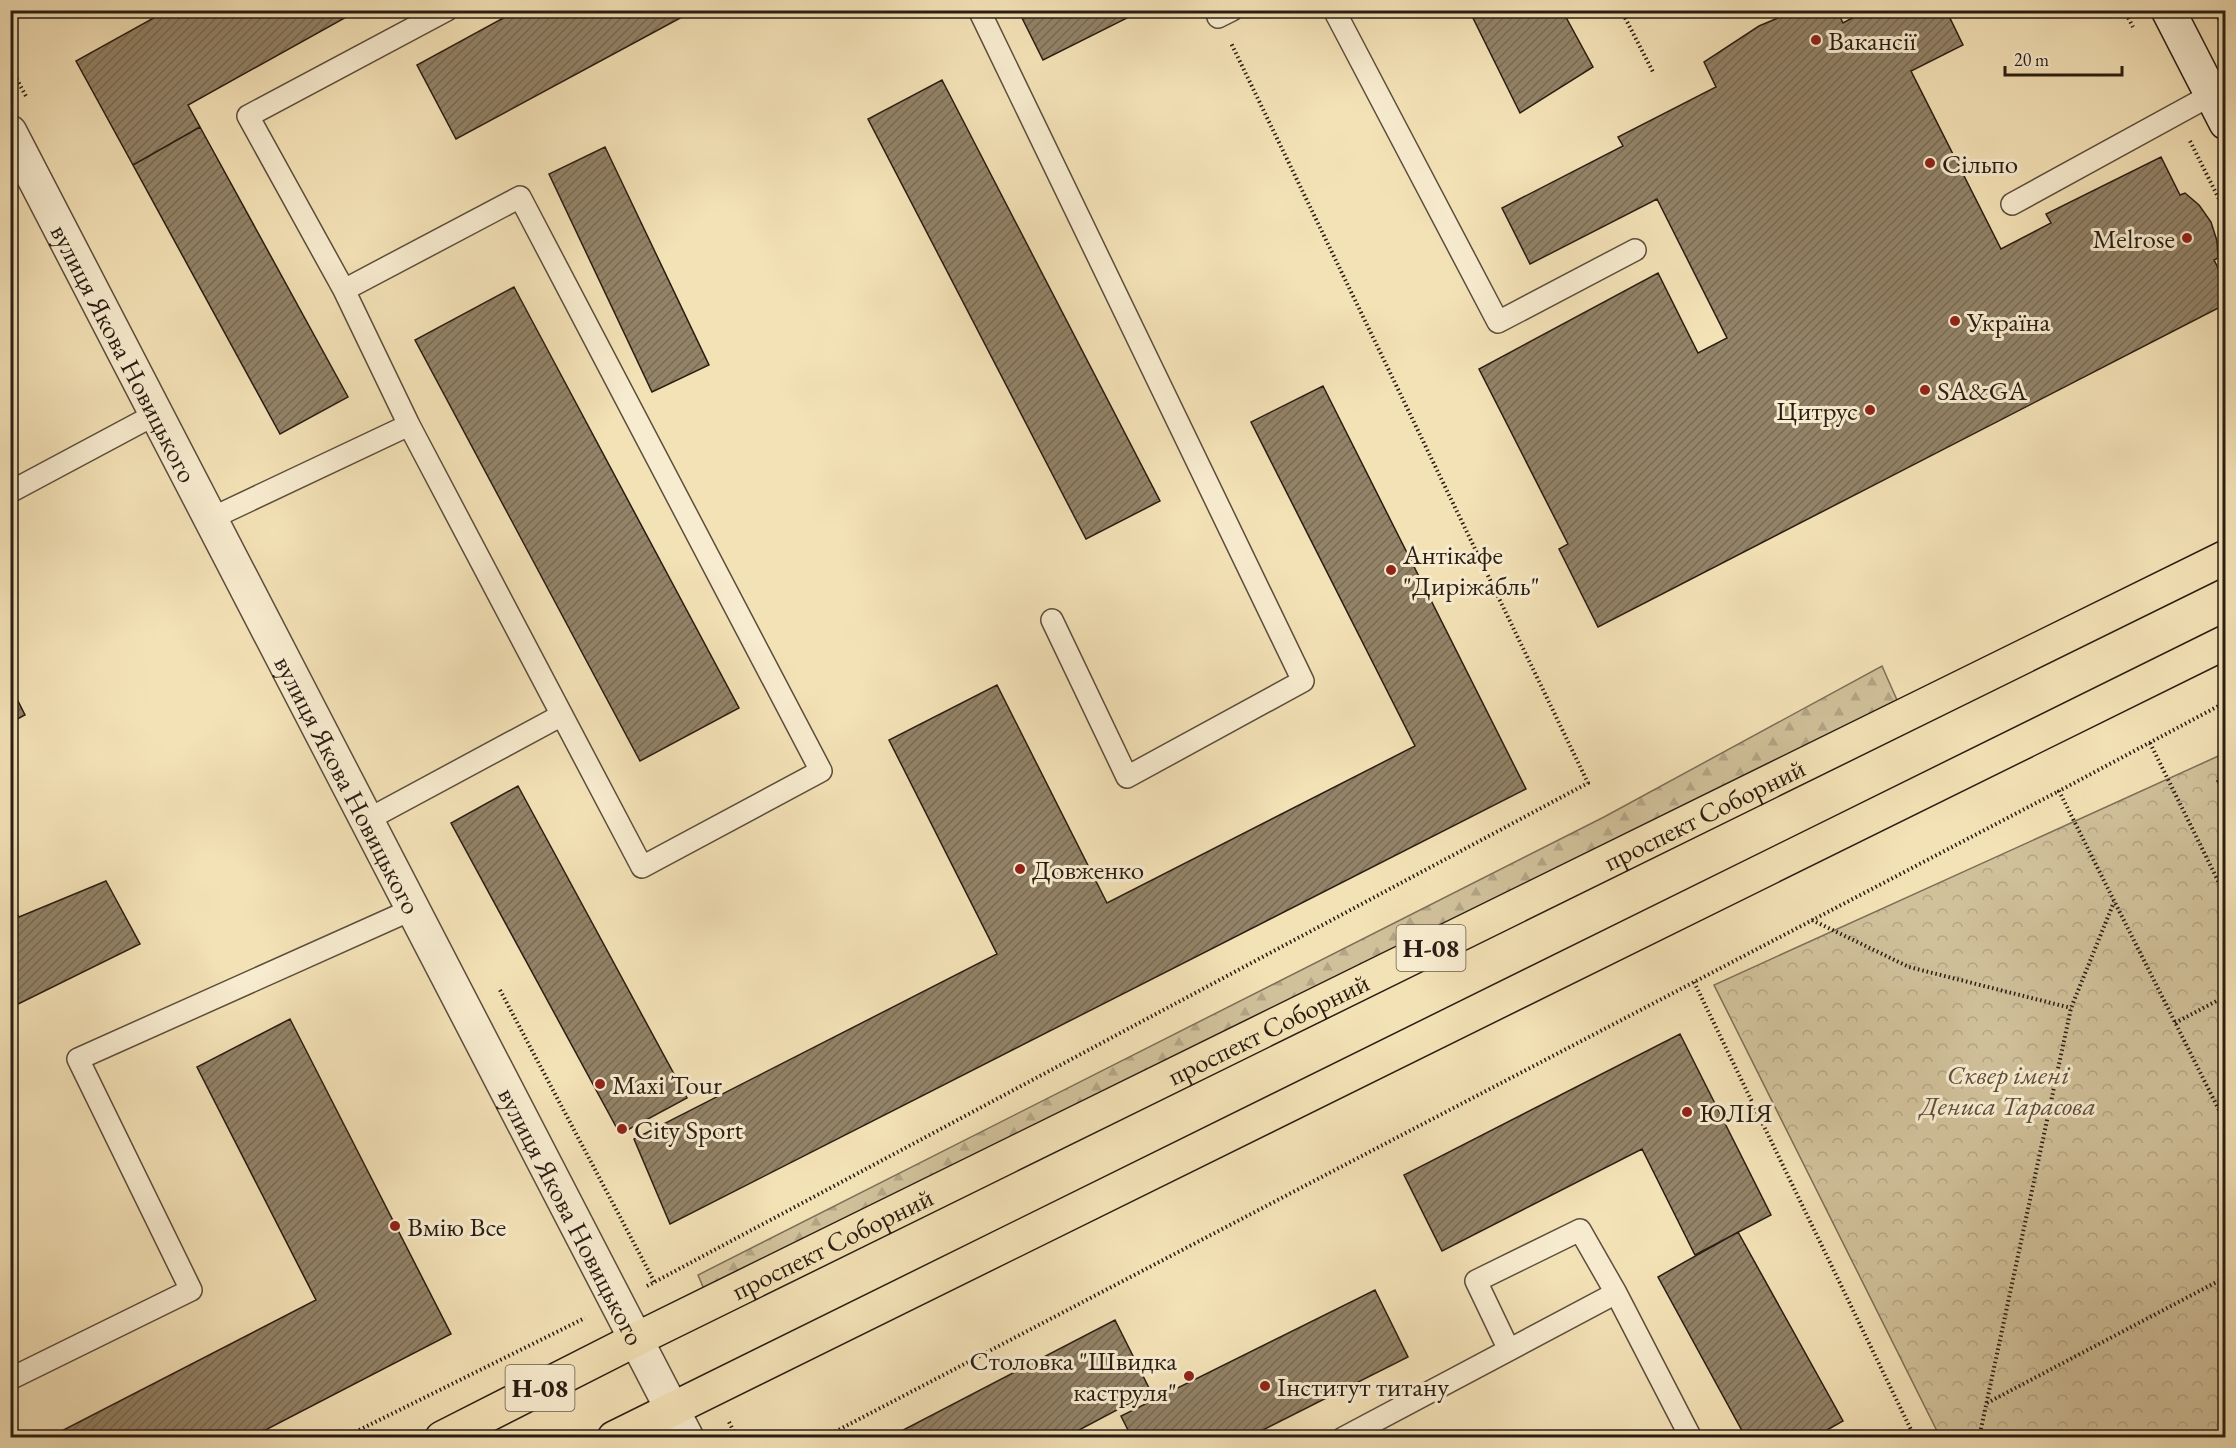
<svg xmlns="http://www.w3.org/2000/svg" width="2236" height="1448" viewBox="0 0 2236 1448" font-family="'EB Garamond',serif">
<defs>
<pattern id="forest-firs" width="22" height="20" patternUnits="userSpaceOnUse" patternTransform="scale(1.5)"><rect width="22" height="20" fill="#d1c19b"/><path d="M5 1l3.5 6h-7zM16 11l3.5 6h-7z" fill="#b3a585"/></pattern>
<pattern id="park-crowns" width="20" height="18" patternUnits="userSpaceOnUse" patternTransform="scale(1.5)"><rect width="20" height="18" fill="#d1c19b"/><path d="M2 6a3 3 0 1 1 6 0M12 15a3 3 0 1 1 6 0" fill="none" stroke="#b3a585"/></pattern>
<pattern id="building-hatch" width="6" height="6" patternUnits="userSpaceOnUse" patternTransform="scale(1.5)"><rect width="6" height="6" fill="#938368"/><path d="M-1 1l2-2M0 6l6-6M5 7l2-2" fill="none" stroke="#786b54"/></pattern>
</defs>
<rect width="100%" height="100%" fill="#f4e2b7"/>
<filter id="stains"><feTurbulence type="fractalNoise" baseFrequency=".00333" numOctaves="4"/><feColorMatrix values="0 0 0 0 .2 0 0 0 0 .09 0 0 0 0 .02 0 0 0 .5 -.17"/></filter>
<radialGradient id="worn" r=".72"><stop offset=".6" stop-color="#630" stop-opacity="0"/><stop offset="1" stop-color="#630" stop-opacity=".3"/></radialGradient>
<!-- forest -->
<path fill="url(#forest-firs)" stroke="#7d6f57" stroke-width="1.5" d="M1882,666L1897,700L706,1294L698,1275L1604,817Z"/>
<!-- park -->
<path fill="url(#park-crowns)" stroke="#7d6f57" stroke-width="1.5" d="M2225,753V1437H1940L1714,985Z"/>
<!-- building -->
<path fill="url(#building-hatch)" stroke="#291d13" stroke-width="1.5" d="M168,10H359L188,105L200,127L133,165L76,61Z
M518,10H695L456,139L417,65Z
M1018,10H1125L1129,17L1043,60Z
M1469,10H1562L1593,67L1520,113Z
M1797,10H1837L1843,23L1867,10H1946L1963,45L1911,71L2001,249L2051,223L2046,214L2161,157L2180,195L2185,193L2199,205L2211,222L2217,241L2218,258L2214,260L2226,283V304L1598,627L1559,549L1568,544L1479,369L1658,273L1698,353L1727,338L1657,199L1530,264L1502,208L1623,146L1618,137L1716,87L1704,62L1759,26Z
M942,80L1160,501L1086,539L868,119Z
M200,127L348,397L280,434L133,165Z
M605,147L709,365L652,392L549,174Z
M514,287L739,708L640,761L415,340Z
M1323,386L1526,789L670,1224L634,1139L997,954L889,740L997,685L1107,903L1415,746L1251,422Z
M10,685L25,715L10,723Z
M2226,776V796L2217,781Z
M518,786L687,1098L620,1134L451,823Z
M106,881L140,944L10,1008V900L19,917Z
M290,1019L451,1334L250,1438H48L316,1300L197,1067Z
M1680,1034L1771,1215L1695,1255L1642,1149L1442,1251L1404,1175Z
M1738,1232L1843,1421L1813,1438H1746L1658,1277Z
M1375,1290L1408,1357L1247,1438H1132L1121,1416Z
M1115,1320L1151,1392L1064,1438H888Z"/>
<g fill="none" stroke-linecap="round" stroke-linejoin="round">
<!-- lane casing -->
<g stroke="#5c4e3c" stroke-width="24">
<path id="lane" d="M979,10L1303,681L1127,777L1052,620
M1334,10L1498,322L1635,250
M1218,17L1232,10
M2012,204L2211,95
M344,290L520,197L821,771L642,867L409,425L344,290L248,116L447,10
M10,492L156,414
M210,519L409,425
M367,820L562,715
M1509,1350L1476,1281L1580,1230L1616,1293
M10,1379L191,1290L78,1059L413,909
M1343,1438L1616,1293L1691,1438"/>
</g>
<!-- street casing -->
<g stroke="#5c4e3c" stroke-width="36">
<g id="street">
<path id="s1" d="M10,132L687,1438"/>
</g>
</g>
<!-- secondary casing -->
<g stroke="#291d13" stroke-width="36">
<path id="secondary" d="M2168,10L2226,123"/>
</g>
<!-- primary casing -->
<g stroke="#291d13" stroke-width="36">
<g id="primary">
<path id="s2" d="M442,1438L637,1339L2226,557"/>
<path d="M614,1438L2226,642"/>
</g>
</g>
<!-- path -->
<path stroke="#291d13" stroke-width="4" stroke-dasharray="1.5 3" stroke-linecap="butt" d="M1621,10L1653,72
M2124,10L2133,27
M10,14L18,10
M10,67L27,98
M2190,141L2226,213
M2226,702L2059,791L2226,1124
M2150,743L2226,897
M1812,920L1909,967L2071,1008
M1694,982L1915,1438
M500,990L655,1283
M2175,1023L2226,996
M647,1286L1588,783L1231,43
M1987,1403L2226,1277
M729,1422L737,1438
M343,1438L585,1318
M823,1438L2059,791
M1979,1438L2071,1008L2114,902"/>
<!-- lane -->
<use href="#lane" stroke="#f8ecd0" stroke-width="21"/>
<!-- street -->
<use href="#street" stroke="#f8ecd0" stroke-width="33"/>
<!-- secondary -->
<use href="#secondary" stroke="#f8ecd0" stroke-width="33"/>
<!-- primary -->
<use href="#primary" stroke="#f4e2b7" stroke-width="33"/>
<!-- tram -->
<path stroke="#291d13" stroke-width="1.5" d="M2213,10L2226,35"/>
</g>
<!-- markers -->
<g fill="#8f2418" stroke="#f8ecd0" stroke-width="2">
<circle cx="1816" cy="40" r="6"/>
<circle cx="1930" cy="163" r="6"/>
<circle cx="2187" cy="238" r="6"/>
<circle cx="1955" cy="321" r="6"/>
<circle cx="1925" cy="390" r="6"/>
<circle cx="1870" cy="410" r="6"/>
<circle cx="1391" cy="570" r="6"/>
<circle cx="1020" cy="869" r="6"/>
<circle cx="600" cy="1084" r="6"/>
<circle cx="1687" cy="1112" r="6"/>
<circle cx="622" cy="1129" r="6"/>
<circle cx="395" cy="1226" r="6"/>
<circle cx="1189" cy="1376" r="6"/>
<circle cx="1265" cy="1386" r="6"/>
</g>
<g text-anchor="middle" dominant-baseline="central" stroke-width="6" stroke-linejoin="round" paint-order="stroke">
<!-- shield labels -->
<g fill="#f8ecd0" stroke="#675b4c" stroke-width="1.5">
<rect x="1396.5" y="925" width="69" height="46" rx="4.5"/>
<rect x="505.5" y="1365" width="69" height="46" rx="4.5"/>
</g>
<g font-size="26" font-weight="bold" fill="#291d13">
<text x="1431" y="948">Н-08</text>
<text x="540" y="1388">Н-08</text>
</g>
<!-- poi labels -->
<g font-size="27" fill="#291d13" stroke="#f8ecd0" text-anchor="start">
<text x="1828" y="40">Вакансії</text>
<text x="1942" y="163">Сільпо</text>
<text x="2175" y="238" text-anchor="end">Melrose</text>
<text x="1967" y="321">Україна</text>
<text x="1937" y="390">SA&amp;GA</text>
<text x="1858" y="410" text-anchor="end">Цитрус</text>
<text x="1403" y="554">Антiкафе<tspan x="1403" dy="31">"Дирiжабль"</tspan></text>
<text x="1032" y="869">Довженко</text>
<text x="612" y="1084">Maxi Tour</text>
<text x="1699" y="1112">ЮЛІЯ</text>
<text x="634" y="1129">City Sport</text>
<text x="407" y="1226">Вмію Все</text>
<text x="1177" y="1360" text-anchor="end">Столовка "Швидка<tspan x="1177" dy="31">каструля"</tspan></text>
<text x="1277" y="1386">Інститут титану</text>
</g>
<!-- street labels -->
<g font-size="27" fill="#291d13" stroke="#f8ecd0">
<text stroke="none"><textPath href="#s1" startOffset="249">вулиця Якова Новицького</textPath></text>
<text stroke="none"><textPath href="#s1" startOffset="735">вулиця Якова Новицького</textPath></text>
<text stroke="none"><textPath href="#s2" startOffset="1408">проспект Соборний</textPath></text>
<text stroke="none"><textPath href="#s2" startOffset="922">проспект Соборний</textPath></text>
<text stroke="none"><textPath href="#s1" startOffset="1221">вулиця Якова Новицького</textPath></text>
<text stroke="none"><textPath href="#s2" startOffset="436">проспект Соборний</textPath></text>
</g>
<!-- park labels -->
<g font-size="27" font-style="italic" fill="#5b4e3c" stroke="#f8ecd0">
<text x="2008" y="1074">Сквер імені<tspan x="2008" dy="31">Дениса Тарасова</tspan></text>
</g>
</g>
<!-- margin -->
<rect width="2236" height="1448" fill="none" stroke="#f4e2b7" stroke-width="36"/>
<rect x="12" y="12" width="2212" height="1424" fill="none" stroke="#291d13" stroke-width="3"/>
<rect x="18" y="18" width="2200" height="1412" fill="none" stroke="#291d13" stroke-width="1.5"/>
<!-- scale -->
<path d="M2005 66v9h117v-9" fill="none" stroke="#291d13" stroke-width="3"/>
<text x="2014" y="66" font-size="18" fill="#291d13" stroke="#f8ecd0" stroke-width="4.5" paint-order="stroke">20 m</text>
<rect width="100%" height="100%" filter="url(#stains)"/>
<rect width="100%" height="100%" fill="url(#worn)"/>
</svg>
